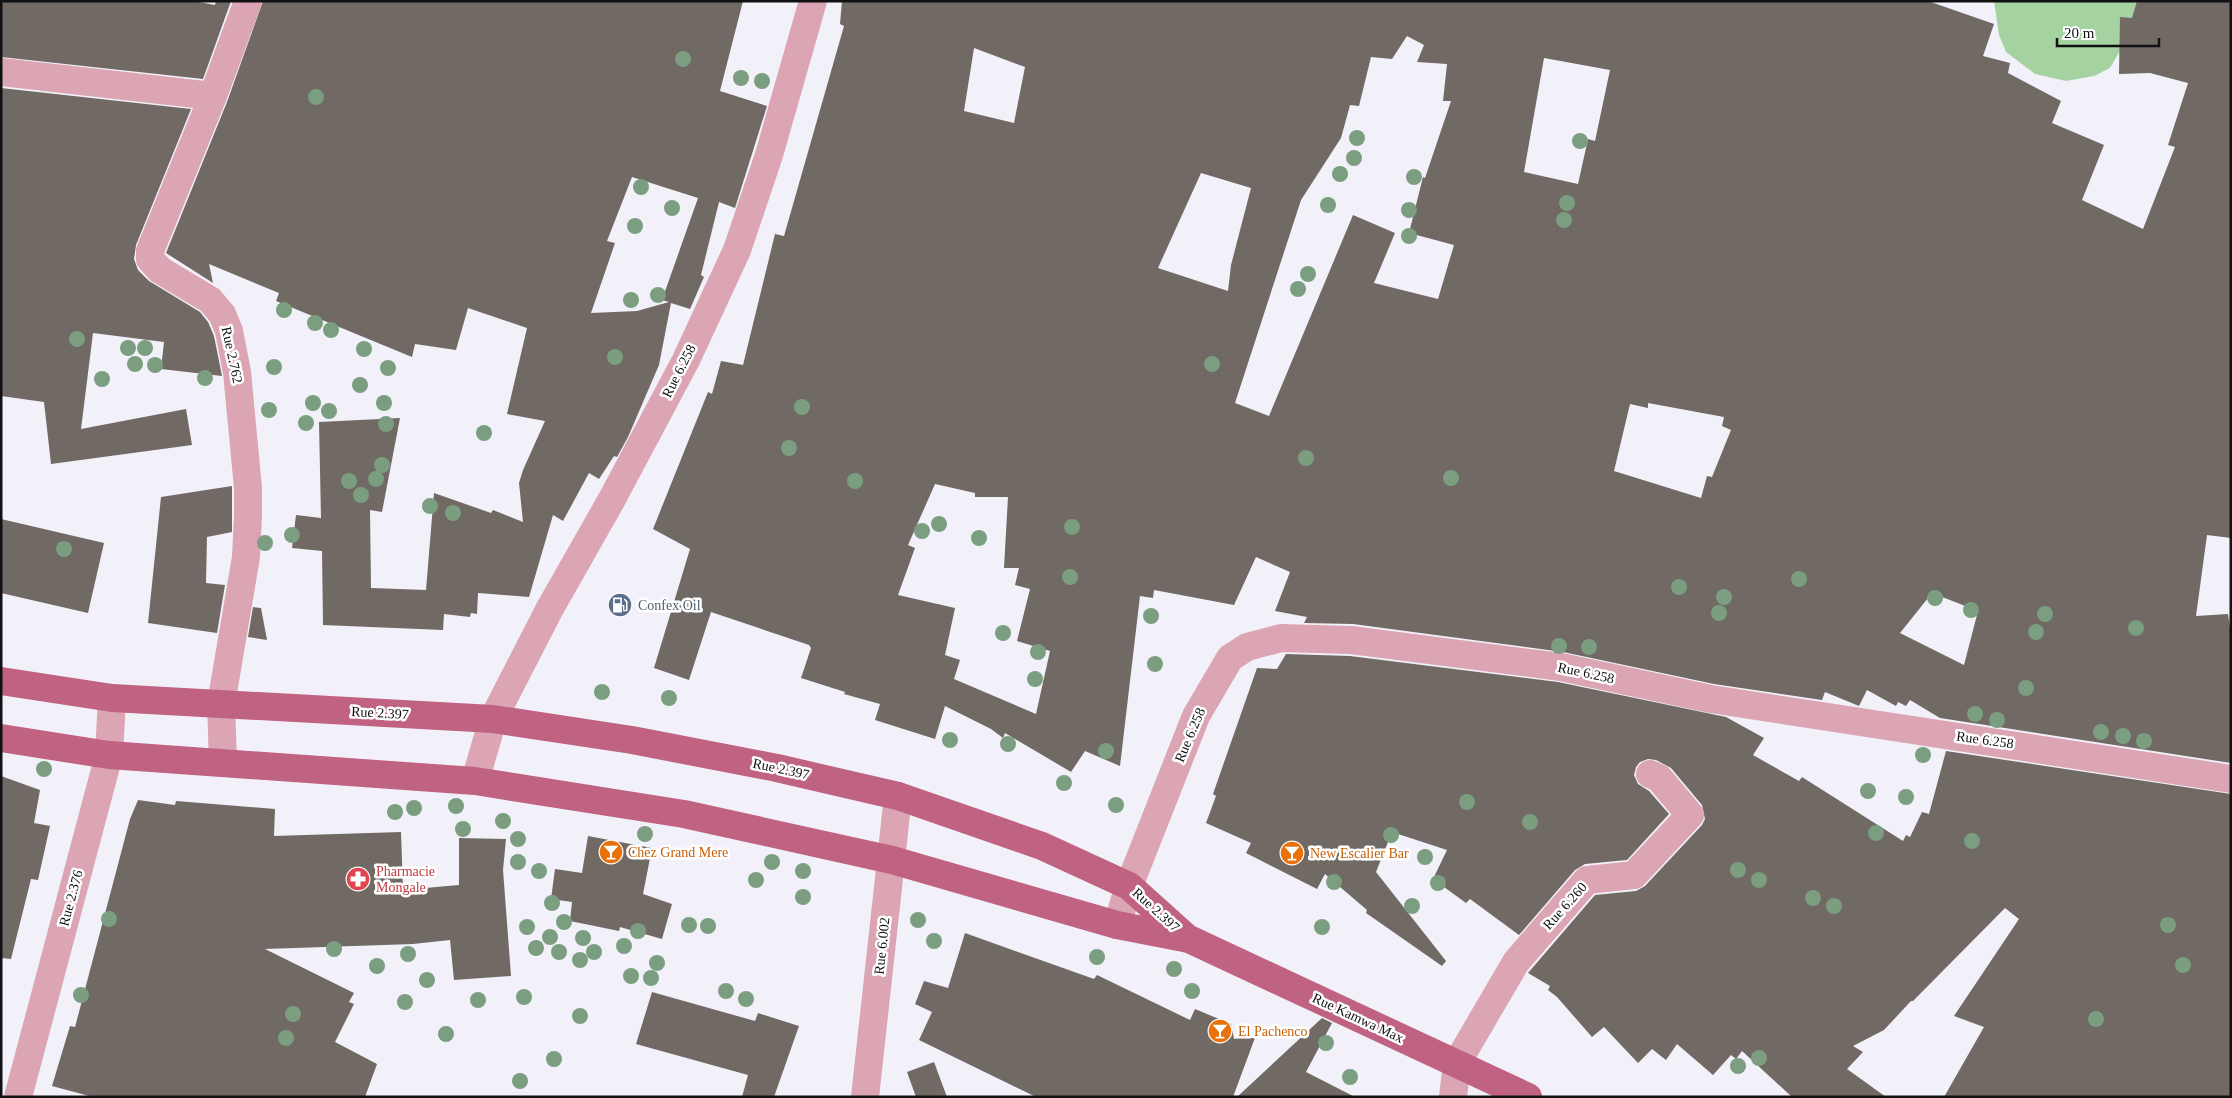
<svg xmlns="http://www.w3.org/2000/svg" width="2232" height="1098" viewBox="0 0 2232 1098" font-family="'Times New Roman',serif">
<rect width="100%" height="100%" fill="#f2f1fa"/>
<!-- green -->
<path fill="#a4d3a1" d="M1994,1H2149L2110,68L2094,76L2066,81L2035,74L2006,52L1999,35Z"/>
<!-- building -->
<path fill="#706964" fill-rule="evenodd" d="M1,1H194L215,5L216,1H231L203,79L1,57Z
M263,1H743L720,91L767,106L735,208L719,202L701,275L704,277L690,309L671,303L659,365L628,437L617,457L614,456L599,479L589,473L563,521L553,515L529,597L478,593L477,614L471,613L470,617L444,614L443,630L323,625L322,551L292,548L296,515L321,518L319,422L400,418L382,512L370,510L371,588L426,590L434,493L491,513L493,510L523,522L519,483L523,470L545,421L507,414L527,328L468,308L456,350L415,344L412,357L276,301L279,293L209,264L213,283L166,253L227,102ZM632,177L698,198L662,300L669,302L637,311L591,313L615,243L607,241Z
M842,1H1928L1994,24L1983,56L2010,63L2008,73L2061,101L2052,123L2104,145L2082,200L2143,229L2175,147L2168,145L2188,83L2150,73L2119,74L2120,17L2132,18L2137,1H2231V538L2207,535L2196,616L2228,614L2231,634V763L1940,718L1910,700L1906,706L1898,702L1896,706L1867,690L1859,706L1825,692L1822,700L1714,684L1563,652L1353,624L1304,623L1307,617L1275,611L1290,572L1256,557L1234,605L1154,590L1153,598L1140,596L1120,766L1085,751L1071,772L1005,733L1003,738L991,729L945,706L935,739L875,720L880,704L844,694L845,692L801,678L811,648L809,645L711,612L689,680L654,668L690,549L653,529L708,392L712,394L721,361L743,365L775,234L784,236L844,26L840,24ZM1407,36L1424,45L1417,62L1447,64L1443,101H1451L1425,178L1423,177L1409,233L1454,245L1438,299L1374,283L1395,233L1353,215L1269,416L1235,403L1301,200L1341,138L1350,105L1359,106L1371,57L1392,59ZM974,48L1025,67L1014,123L964,111ZM1544,58L1610,70L1595,141L1588,139L1578,184L1524,172ZM1201,173L1251,188L1231,265L1228,291L1158,268ZM1648,403L1724,417L1722,426L1731,430L1712,477L1707,476L1701,498L1614,471L1630,404L1648,408ZM935,484L975,493V497H1008L1004,568H1019L1015,585L1030,589L1017,641L1050,651L1036,714L954,679L960,660L945,655L955,608L898,595L915,548L908,545ZM1932,593L1978,611L1964,665L1900,633Z
M1,88L191,109L136,245L134,259L138,270L149,281L200,312L208,322L214,336L222,376L161,369L164,342L93,333L81,429L186,409L192,445L51,464L44,402L1,396Z
M232,486V532L207,537L206,583L225,585L217,633L148,623L161,497Z
M1,519L104,543L88,613L1,593Z
M253,607L261,608L267,640L248,637Z
M1286,654L1350,656L1558,682L1726,717L1764,738L1753,755L1799,781L1802,777L1903,841L1906,835L1910,837L1922,812L1929,814L1946,751L2231,794V1097H1944L1984,1027L1954,1016L2019,919L2005,908L1913,1001H1911L1884,1030L1853,1046L1863,1052L1847,1069L1886,1097H1792L1742,1051L1736,1059L1731,1055L1713,1075L1677,1044L1666,1060L1652,1049L1638,1063L1604,1027L1592,1037L1557,997L1548,990L1550,986L1528,973L1595,895L1636,891L1645,886L1702,825L1705,819L1702,805L1671,768L1656,760L1648,759L1640,762L1636,767L1634,775L1638,784L1649,791L1669,814L1627,860L1585,864L1575,870L1519,935L1470,899L1466,903L1433,879L1447,850L1392,832L1376,872L1446,961L1442,966L1366,913L1367,910L1325,874L1317,889L1246,853L1251,843L1206,823L1216,796L1213,794L1257,668L1277,669Z
M1,776L40,790L34,823L50,826L38,880L31,879L11,959L1,958Z
M138,800L175,805L176,801L275,809L274,836L401,832L403,890L459,885V838L506,839L503,870L511,976L454,980L450,940L413,944L265,949L354,993L349,1002L354,1004L335,1042L377,1064L365,1097H93L52,1086L70,1026L75,1027L130,819Z
M588,836L652,848L643,894L672,904L662,939L620,927L619,931L570,921L572,902L551,899L555,869L582,873Z
M965,933L1094,979L1097,975L1190,1020L1195,1009L1231,1024L1234,1039L1256,1035L1233,1097H1036L919,1040L932,1012L915,1004L924,981L948,988Z
M652,992L755,1021L758,1013L799,1026L774,1097H742L748,1075L636,1044Z
M1322,1018L1332,1023L1306,1072L1355,1097H1237Z
M934,1062L947,1097H916L907,1072Z"/>
<g fill="none" stroke-linecap="round" stroke-linejoin="round">
<!-- minor -->
<path stroke="#dba5b4" stroke-width="28" d="M1,72L213,96
M223,763L221,704L246,557L248,515V488L237,372L229,331L222,314L210,300L160,270L150,259V251L213,96L248,1
M475,781L493,719L549,610L612,499L686,360L737,250L769,155L813,1
M1117,925L1129,886L1196,716L1230,658L1247,647L1281,638L1351,640L1561,667L1711,699L2231,779
M18,1097L109,755L112,698
M865,1097L898,796
M1453,1097L1457,1063L1516,962L1587,880L1634,875L1690,815L1659,778L1650,774"/>
<!-- major -->
<path stroke="#c06281" stroke-width="28" d="M1,681L112,698L493,719L632,740L777,768L898,796L1042,846L1129,886L1188,939
M1,738L109,755L475,781L684,814L892,860L1117,925L1189,939L1528,1097"/>
</g>
<!-- trees -->
<g fill="#7b9e80">
<circle cx="683" cy="59" r="8"/>
<circle cx="741" cy="78" r="8"/>
<circle cx="762" cy="81" r="8"/>
<circle cx="316" cy="97" r="8"/>
<circle cx="1357" cy="138" r="8"/>
<circle cx="1580" cy="141" r="8"/>
<circle cx="1354" cy="158" r="8"/>
<circle cx="1340" cy="174" r="8"/>
<circle cx="1414" cy="177" r="8"/>
<circle cx="641" cy="187" r="8"/>
<circle cx="1567" cy="203" r="8"/>
<circle cx="1328" cy="205" r="8"/>
<circle cx="672" cy="208" r="8"/>
<circle cx="1409" cy="210" r="8"/>
<circle cx="1564" cy="220" r="8"/>
<circle cx="635" cy="226" r="8"/>
<circle cx="1409" cy="236" r="8"/>
<circle cx="1308" cy="274" r="8"/>
<circle cx="1298" cy="289" r="8"/>
<circle cx="658" cy="295" r="8"/>
<circle cx="631" cy="300" r="8"/>
<circle cx="284" cy="310" r="8"/>
<circle cx="315" cy="323" r="8"/>
<circle cx="331" cy="330" r="8"/>
<circle cx="77" cy="339" r="8"/>
<circle cx="128" cy="348" r="8"/>
<circle cx="145" cy="348" r="8"/>
<circle cx="364" cy="349" r="8"/>
<circle cx="615" cy="357" r="8"/>
<circle cx="135" cy="364" r="8"/>
<circle cx="1212" cy="364" r="8"/>
<circle cx="155" cy="365" r="8"/>
<circle cx="274" cy="367" r="8"/>
<circle cx="388" cy="368" r="8"/>
<circle cx="205" cy="378" r="8"/>
<circle cx="102" cy="379" r="8"/>
<circle cx="360" cy="385" r="8"/>
<circle cx="313" cy="403" r="8"/>
<circle cx="384" cy="403" r="8"/>
<circle cx="802" cy="407" r="8"/>
<circle cx="269" cy="410" r="8"/>
<circle cx="329" cy="411" r="8"/>
<circle cx="306" cy="423" r="8"/>
<circle cx="386" cy="424" r="8"/>
<circle cx="484" cy="433" r="8"/>
<circle cx="789" cy="448" r="8"/>
<circle cx="1306" cy="458" r="8"/>
<circle cx="382" cy="465" r="8"/>
<circle cx="1451" cy="478" r="8"/>
<circle cx="376" cy="479" r="8"/>
<circle cx="349" cy="481" r="8"/>
<circle cx="855" cy="481" r="8"/>
<circle cx="361" cy="495" r="8"/>
<circle cx="430" cy="506" r="8"/>
<circle cx="453" cy="513" r="8"/>
<circle cx="939" cy="524" r="8"/>
<circle cx="1072" cy="527" r="8"/>
<circle cx="922" cy="531" r="8"/>
<circle cx="292" cy="535" r="8"/>
<circle cx="979" cy="538" r="8"/>
<circle cx="265" cy="543" r="8"/>
<circle cx="64" cy="549" r="8"/>
<circle cx="1070" cy="577" r="8"/>
<circle cx="1799" cy="579" r="8"/>
<circle cx="1679" cy="587" r="8"/>
<circle cx="1724" cy="597" r="8"/>
<circle cx="1935" cy="598" r="8"/>
<circle cx="1971" cy="610" r="8"/>
<circle cx="1719" cy="613" r="8"/>
<circle cx="2045" cy="614" r="8"/>
<circle cx="1151" cy="616" r="8"/>
<circle cx="2136" cy="628" r="8"/>
<circle cx="2036" cy="632" r="8"/>
<circle cx="1003" cy="633" r="8"/>
<circle cx="1559" cy="646" r="8"/>
<circle cx="1589" cy="647" r="8"/>
<circle cx="1038" cy="652" r="8"/>
<circle cx="1155" cy="664" r="8"/>
<circle cx="1035" cy="679" r="8"/>
<circle cx="2026" cy="688" r="8"/>
<circle cx="602" cy="692" r="8"/>
<circle cx="669" cy="698" r="8"/>
<circle cx="1975" cy="714" r="8"/>
<circle cx="1997" cy="720" r="8"/>
<circle cx="2101" cy="732" r="8"/>
<circle cx="2123" cy="736" r="8"/>
<circle cx="950" cy="740" r="8"/>
<circle cx="2144" cy="741" r="8"/>
<circle cx="1008" cy="744" r="8"/>
<circle cx="1106" cy="751" r="8"/>
<circle cx="1923" cy="755" r="8"/>
<circle cx="44" cy="769" r="8"/>
<circle cx="1064" cy="783" r="8"/>
<circle cx="1868" cy="791" r="8"/>
<circle cx="1906" cy="797" r="8"/>
<circle cx="1467" cy="802" r="8"/>
<circle cx="1116" cy="805" r="8"/>
<circle cx="456" cy="806" r="8"/>
<circle cx="414" cy="808" r="8"/>
<circle cx="395" cy="812" r="8"/>
<circle cx="503" cy="821" r="8"/>
<circle cx="1530" cy="822" r="8"/>
<circle cx="463" cy="829" r="8"/>
<circle cx="1876" cy="833" r="8"/>
<circle cx="645" cy="834" r="8"/>
<circle cx="1391" cy="835" r="8"/>
<circle cx="518" cy="839" r="8"/>
<circle cx="1972" cy="841" r="8"/>
<circle cx="1425" cy="857" r="8"/>
<circle cx="518" cy="862" r="8"/>
<circle cx="772" cy="862" r="8"/>
<circle cx="1738" cy="870" r="8"/>
<circle cx="539" cy="871" r="8"/>
<circle cx="803" cy="871" r="8"/>
<circle cx="756" cy="880" r="8"/>
<circle cx="1759" cy="880" r="8"/>
<circle cx="1334" cy="882" r="8"/>
<circle cx="1438" cy="883" r="8"/>
<circle cx="803" cy="897" r="8"/>
<circle cx="1813" cy="898" r="8"/>
<circle cx="552" cy="903" r="8"/>
<circle cx="1412" cy="906" r="8"/>
<circle cx="1834" cy="906" r="8"/>
<circle cx="109" cy="919" r="8"/>
<circle cx="918" cy="920" r="8"/>
<circle cx="564" cy="922" r="8"/>
<circle cx="689" cy="925" r="8"/>
<circle cx="2168" cy="925" r="8"/>
<circle cx="708" cy="926" r="8"/>
<circle cx="527" cy="927" r="8"/>
<circle cx="1322" cy="927" r="8"/>
<circle cx="638" cy="931" r="8"/>
<circle cx="550" cy="937" r="8"/>
<circle cx="583" cy="938" r="8"/>
<circle cx="934" cy="941" r="8"/>
<circle cx="624" cy="946" r="8"/>
<circle cx="536" cy="948" r="8"/>
<circle cx="334" cy="949" r="8"/>
<circle cx="559" cy="952" r="8"/>
<circle cx="594" cy="952" r="8"/>
<circle cx="408" cy="954" r="8"/>
<circle cx="1097" cy="957" r="8"/>
<circle cx="580" cy="960" r="8"/>
<circle cx="657" cy="963" r="8"/>
<circle cx="2183" cy="965" r="8"/>
<circle cx="377" cy="966" r="8"/>
<circle cx="1174" cy="969" r="8"/>
<circle cx="631" cy="976" r="8"/>
<circle cx="651" cy="978" r="8"/>
<circle cx="427" cy="980" r="8"/>
<circle cx="726" cy="991" r="8"/>
<circle cx="1192" cy="991" r="8"/>
<circle cx="81" cy="995" r="8"/>
<circle cx="524" cy="997" r="8"/>
<circle cx="746" cy="999" r="8"/>
<circle cx="478" cy="1000" r="8"/>
<circle cx="405" cy="1002" r="8"/>
<circle cx="293" cy="1014" r="8"/>
<circle cx="580" cy="1016" r="8"/>
<circle cx="2096" cy="1019" r="8"/>
<circle cx="446" cy="1034" r="8"/>
<circle cx="286" cy="1038" r="8"/>
<circle cx="1326" cy="1043" r="8"/>
<circle cx="1759" cy="1058" r="8"/>
<circle cx="554" cy="1059" r="8"/>
<circle cx="1738" cy="1066" r="8"/>
<circle cx="1350" cy="1077" r="8"/>
<circle cx="520" cy="1081" r="8"/>
</g>
<!-- icons -->
<defs>
<g id="fuel-disc" transform="scale(1.25)"><circle r="9.5" fill="#5c6f8a" stroke="#fff"/><path d="M-5.5-6h7V0h2V4h1.3V-2.5L3-4.5l.8-.8L6-3V5H2.5V1h-1V6h-7ZM-4.2-4.7v3.2H.2V-4.7Z" fill="#fff"/></g>
<g id="bar-disc" transform="scale(1.25)"><circle r="9.5" fill="#e8710a" stroke="#fff"/><path d="M-6-5H6L.8 .8V4.5H3.5V6h-7V4.5H-.8V.8Z" fill="#fff"/></g>
<g id="pharmacy-disc" transform="scale(1.25)"><circle r="9.5" fill="#e0444e" stroke="#fff"/><path d="M-2-6h4v4h4v4h-4v4h-4v-4h-4v-4h4Z" fill="#fff"/></g>
</defs>
<g fill-rule="evenodd">
<use href="#fuel-disc" x="620" y="605"/>
<use href="#bar-disc" x="611" y="852"/>
<use href="#bar-disc" x="1292" y="853"/>
<use href="#pharmacy-disc" x="358" y="879"/>
<use href="#bar-disc" x="1220" y="1031"/>
</g>
<g text-anchor="middle" dominant-baseline="central" stroke-width="5" stroke-linejoin="round" paint-order="stroke">
<!-- street labels -->
<g font-size="14" fill="#111114" stroke="#fff">
<text transform="translate(232 355) rotate(78)">Rue 2.762</text>
<text transform="translate(679 371) rotate(-63)">Rue 6.258</text>
<text transform="translate(1586 673) rotate(12)">Rue 6.258</text>
<text transform="translate(380 713) rotate(3)">Rue 2.397</text>
<text transform="translate(1190 735) rotate(-67)">Rue 6.258</text>
<text transform="translate(1985 740) rotate(8)">Rue 6.258</text>
<text transform="translate(781 769) rotate(12)">Rue 2.397</text>
<text transform="translate(71 898) rotate(-75)">Rue 2.376</text>
<text transform="translate(1565 906) rotate(-48)">Rue 6.260</text>
<text transform="translate(1156 910) rotate(42)">Rue 2.397</text>
<text transform="translate(882 946) rotate(-84)">Rue 6.002</text>
<text transform="translate(1358 1018) rotate(25)">Rue Kamwa Max</text>
</g>
<!-- service labels -->
<g font-size="14" fill="#4e5e75" stroke="#fff" text-anchor="start">
<text x="638" y="605">Confex Oil</text>
</g>
<!-- food labels -->
<g font-size="14" fill="#c56008" stroke="#fff" text-anchor="start">
<text x="628" y="852">Chez Grand Mere</text>
<text x="1310" y="853">New Escalier Bar</text>
<text x="1238" y="1031">El Pachenco</text>
</g>
<!-- health labels -->
<g font-size="14" fill="#be3a42" stroke="#fff" text-anchor="start">
<text x="376" y="871">Pharmacie<tspan x="376" dy="16">Mongale</tspan></text>
</g>
</g>
<!-- border -->
<rect width="2232" height="1098" fill="none" stroke="#111114" stroke-width="5"/>
<!-- scale -->
<path d="M2057 38v8h102v-8" fill="none" stroke="#111114" stroke-width="2.5"/>
<text x="2064" y="38" font-size="15" fill="#111114" stroke="#ffffff" stroke-width="4" paint-order="stroke">20 m</text>
</svg>
